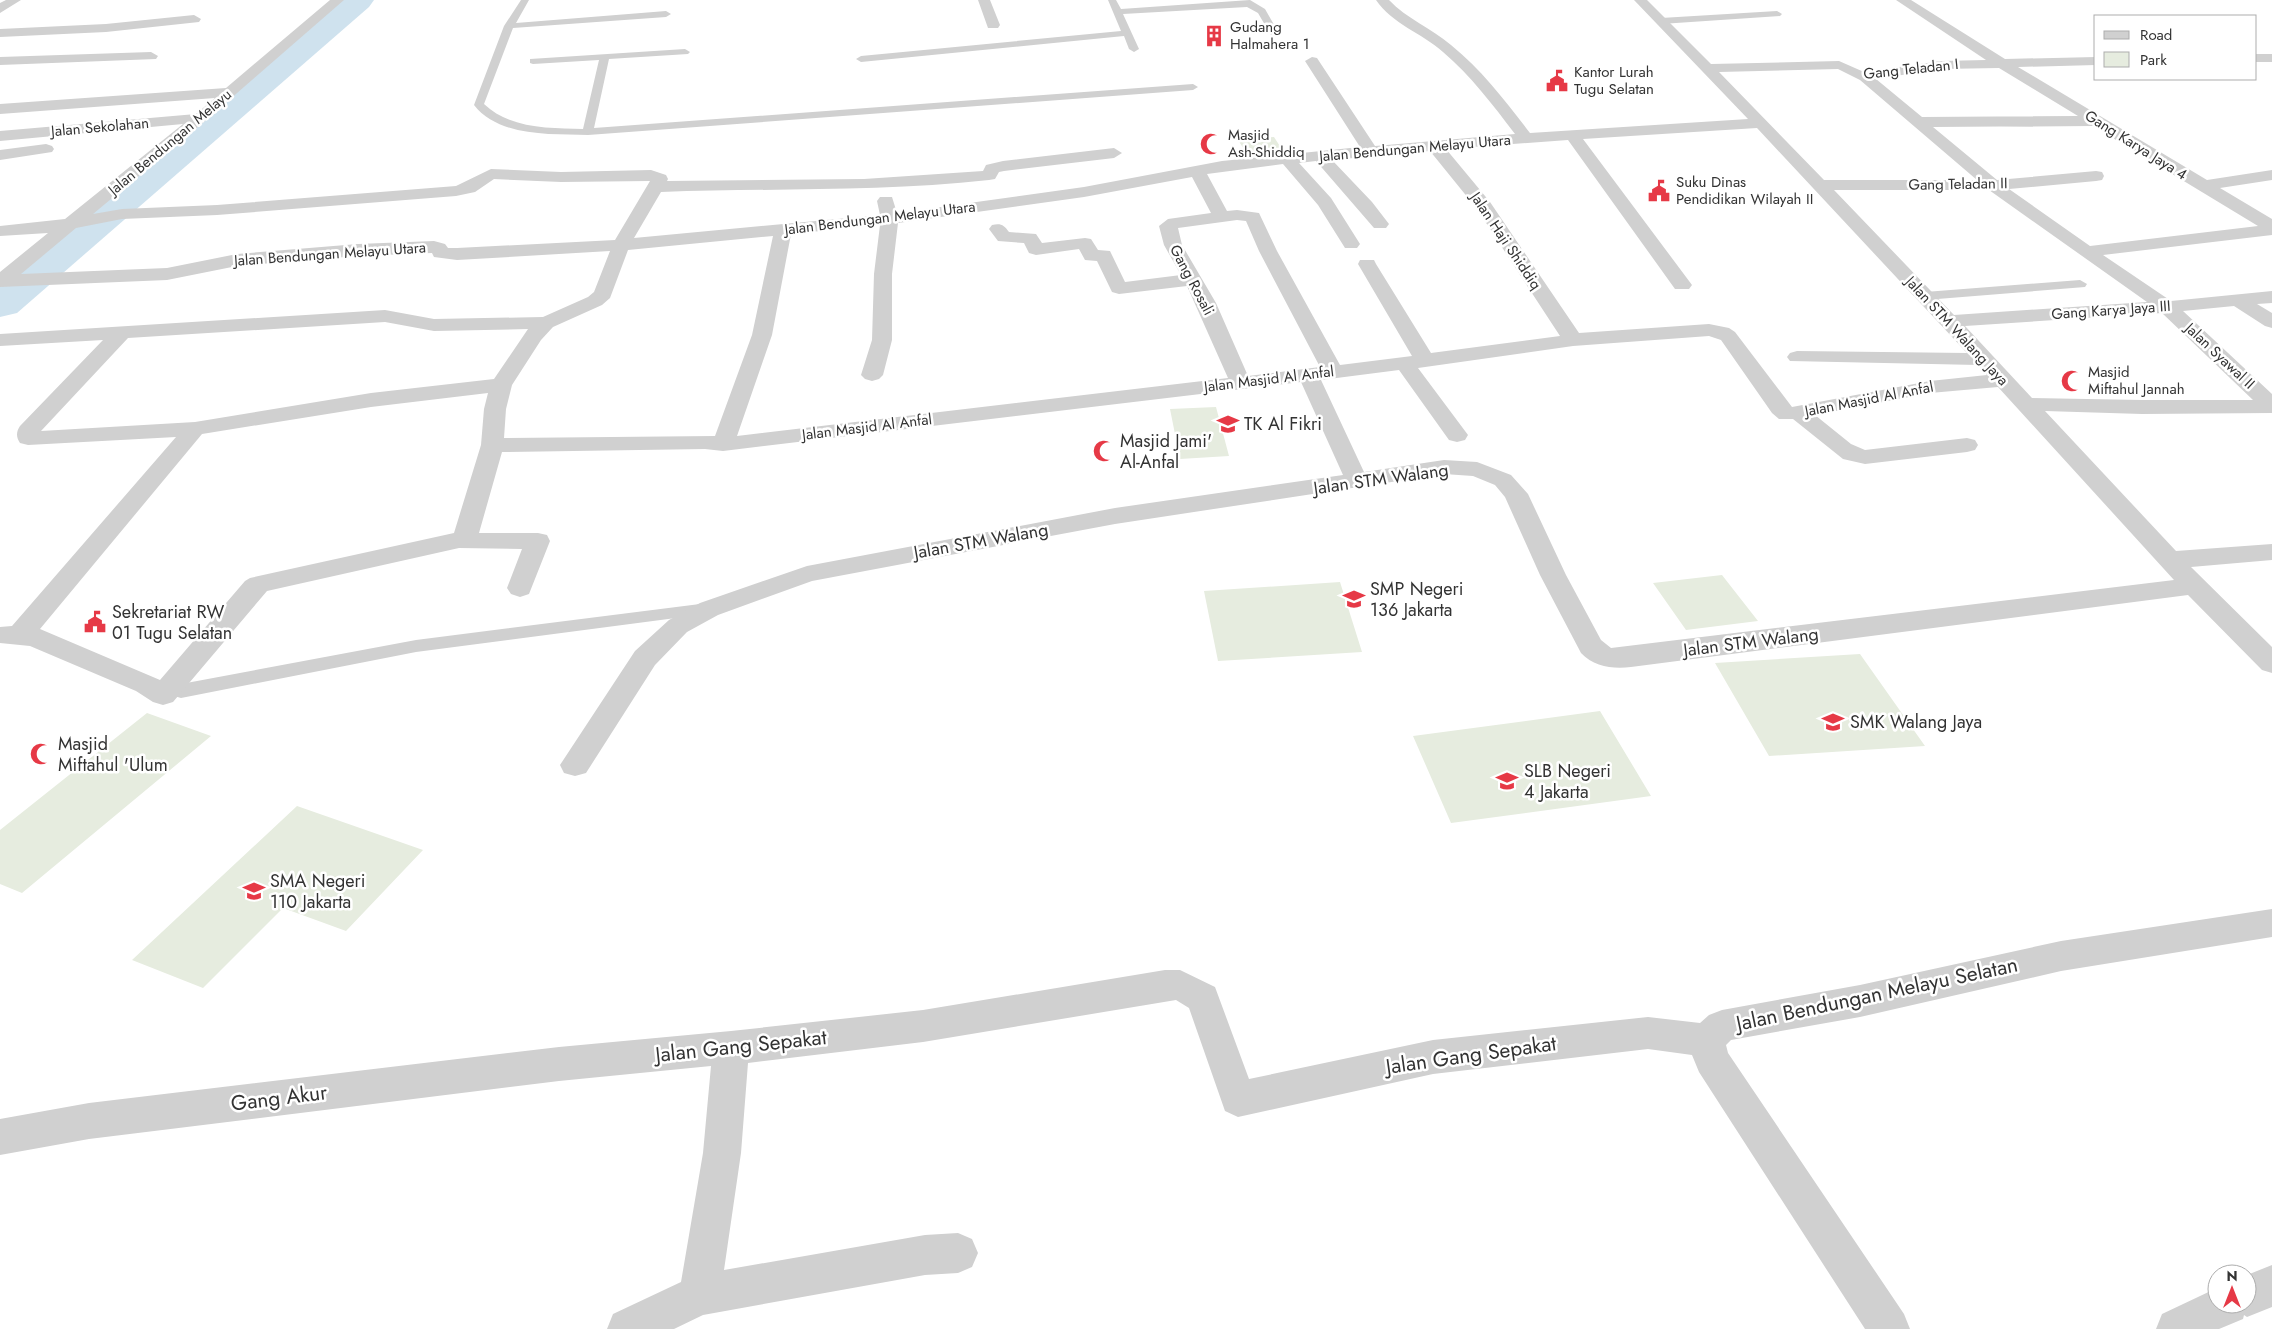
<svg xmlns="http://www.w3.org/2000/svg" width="2272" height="1329" viewBox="0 0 2272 1329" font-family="Jost,sans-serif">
<rect width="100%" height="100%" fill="#fff"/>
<!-- green -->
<path fill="#e6ecdf" d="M1274,137L1285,154L1249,157L1238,140Z
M1216,407L1229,456L1180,459L1170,409Z
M1722,575L1758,621L1686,630L1653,583Z
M1340,582L1362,652L1218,661L1204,591Z
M1860,654L1925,746L1769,756L1715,663Z
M1600,711L1651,796L1451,823L1413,736Z
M147,713L211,736L22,893L0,884V830Z
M297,806L423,850L346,931L283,908L203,988L132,960Z"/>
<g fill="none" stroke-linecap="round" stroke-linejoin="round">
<!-- river -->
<path fill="#cfe2ee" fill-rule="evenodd" d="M339,0H374L369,7L17,313L0,317V279Z"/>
<!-- service -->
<path fill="#d0d0d0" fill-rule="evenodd" d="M521,0H529L516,23L666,11L671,14L666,17L513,28L484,104C510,129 550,128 583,129L599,60L533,64L530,63V59L685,49L690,52L688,54L609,59L594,128L1193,84L1198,87L1193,90L588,135C551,134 499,137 474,105L504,26Z
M1108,0H1116L1121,9L1250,0L1265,9L1280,35L1272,37L1258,13L1247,7L1123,14L1139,49L1134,52L1129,49L1124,36L861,62L856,59L861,56L1121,31Z
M1777,11L1782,14L1780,16L1676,23L1661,24L1656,21L1661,18Z
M2080,280L2087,284L2085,287L1925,300L1918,296L1925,292Z
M708,603L714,605L717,609L714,613L416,652L181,698L174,696L171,691L174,686L181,684L416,640Z"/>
<!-- minor -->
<path fill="#d0d0d0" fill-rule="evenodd" d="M6,0H21L0,13V3Z
M330,0H344L205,121L93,214L122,209L217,205L456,186L491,169L561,172L651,170L666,175L668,179L667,181L864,179L983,171L986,165L1003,161L1114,148L1122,153L1114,158L1004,171L999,172L995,179L989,180C880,192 770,188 661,192L634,238L880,215L877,201L880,197H892L897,213L1084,187L1222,161L1360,147L1305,61L1312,57L1317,58L1375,146L1515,134C1493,105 1471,76 1443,52C1422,33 1392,24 1376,0H1389C1407,19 1431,28 1451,45C1482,70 1506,102 1530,133L1748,119L1634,0H1647L1711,64L1839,61L1864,72L1941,61L1986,60L1896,0H1911L2005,59L2096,57V65L2018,67L2207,180L2272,170V180L2220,188L2272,219V235L2103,255L2171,301L2272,291V303L2257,304L2272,313V328L2265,326L2234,306L2183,311L2272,394V413L2142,414L2045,411L2176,551L2272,544V560L2191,567L2272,647V673L2262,670L2188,595L1631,667C1613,669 1594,667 1581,653L1540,575L1505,497L1495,485L1473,476L1444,474L1115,524L812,581L718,615L687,632L655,665L586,773L575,776L564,773L560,765L635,651L669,620L700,603L807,566L1115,508L1343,475L1301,382L723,451L705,449L502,452L479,533H538L547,535L550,541L529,594L520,597L511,594L507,588L522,549L459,548L267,591L173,702L163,705L153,702L136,691L30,646L0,643V627L12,626L176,437L28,445L20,443C16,437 16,432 20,426L103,340L0,346V334L385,310L434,319L543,317L588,297L594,292L610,251L457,260L434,257L432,253L358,256L237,266L167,280L0,287V272L48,233L0,236V226L65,219L183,124L0,141V131L196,114L215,98L0,114V104L226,88ZM1999,68L2078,116L1922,117L1876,79L1941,69ZM1838,69L1860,80L1977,180H1824L1719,72ZM2093,126L2258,226L2090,246L2009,189L2096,181L2102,180L2104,176L2102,172L2096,171L1997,180L1933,127ZM1757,128L1967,353L1797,351L1790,353L1787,357L1790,361L1978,365L1987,375L1930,381L1792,407L1735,332L1729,328L1709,324L1579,333L1490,202L1446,149L1568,140L1675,289H1689L1692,285L1583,139ZM1430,151L1477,209L1560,336L1431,353L1376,264L1374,260H1360L1358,264L1412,356L1340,365L1277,251L1259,213L1237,210L1227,211L1207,174L1283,164L1318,205L1345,248H1357L1360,244L1331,198L1299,163L1316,161L1374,228H1386L1389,224L1372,202L1332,160ZM1192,177L1211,213L1168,219L1159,226L1164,245L1181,275L1125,282L1110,251L1098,250L1091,239L1085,238L1042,243L1036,234L1009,232C1004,225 1001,223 992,225L989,229L998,241L1024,243L1029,253L1036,255L1079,249L1085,260L1097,261L1112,292L1119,294L1187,286L1228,378L737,436L772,335L791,234L880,225L874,274L872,340L861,375L865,379L872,381L879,379L883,375L892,340V274L898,223L1084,197ZM494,179L561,182L650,181L615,240L457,248H448L445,244L434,241L358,244L237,254L167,268L21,274L76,228L122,219L217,215L456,196L475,192ZM1834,190H1989L2147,302L1954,315ZM1237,220L1246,221L1259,251L1320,367L1248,376L1216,303L1182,245L1178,228ZM773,236L752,335L715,436L504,438L506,409L512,385L541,340L553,327L602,305L610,298L628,250ZM2162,313L2253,400H2142L2032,398L1965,326ZM385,322L434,331L528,329L494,379L371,393L195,422L41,431L128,338ZM1709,336L1721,340L1772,413L1779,419H1793L1843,459L1865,464L1967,452L1975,450L1978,445L1975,440L1967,438L1865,450L1851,444L1815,415L1930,393L1998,387L2174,580L1611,648L1601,640L1566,575L1528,494L1511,475L1477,462L1444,460L1364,472L1321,380L1399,370L1449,440L1457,442L1465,440L1468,435L1418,368L1573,346ZM488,393L484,409L481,445L454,533L250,578L245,581L160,680L40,629L202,434L371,407Z
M978,0H990L1000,25L998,28H988Z
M194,15L201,19L199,22L106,32L0,37V29L106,24Z
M151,52L158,56L156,59L0,65V57Z
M2256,54H2272V62H2256Z
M46,144L52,146L54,149L52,152L0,160V150Z
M2272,909V937L2061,971L1860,1017L1731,1040L1726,1045L1728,1053L1904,1314L1910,1329H1865L1699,1072L1692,1055L1648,1049L1433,1074L1238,1117L1225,1111L1189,1008L1176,1000L923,1042L748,1063L741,1153L724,1270L925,1235L958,1233L972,1239L978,1253L972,1267L958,1273L925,1275L703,1315L674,1329H607L613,1314L681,1282L703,1153L711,1066L559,1081L89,1139L0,1155V1119L89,1103L559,1047L731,1031L923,1010L1165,970H1180L1215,987L1249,1079L1433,1040L1648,1017L1700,1023L1709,1015L1722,1010L1860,985L2061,941Z
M2272,1265V1307L2247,1317L2244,1315L2243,1319L2219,1329H2156L2162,1314L2217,1288V1304H2247V1275Z"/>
</g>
<!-- icons -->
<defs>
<g id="building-bare" transform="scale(1.725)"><path d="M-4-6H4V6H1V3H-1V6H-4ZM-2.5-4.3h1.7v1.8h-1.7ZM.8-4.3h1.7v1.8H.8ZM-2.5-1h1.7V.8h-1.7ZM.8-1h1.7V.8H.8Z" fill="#e63946" stroke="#fff" stroke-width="2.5" paint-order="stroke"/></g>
<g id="civic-bare" transform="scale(1.725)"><path d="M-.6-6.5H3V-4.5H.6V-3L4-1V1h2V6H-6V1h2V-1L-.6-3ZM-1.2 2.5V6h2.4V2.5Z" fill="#e63946" stroke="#fff" stroke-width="2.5" paint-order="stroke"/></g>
<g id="mosque-bare" transform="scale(1.725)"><path d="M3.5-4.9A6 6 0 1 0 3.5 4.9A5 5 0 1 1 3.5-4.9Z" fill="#e63946" stroke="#fff" stroke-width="2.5" paint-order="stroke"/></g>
<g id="school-bare" transform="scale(1.725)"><path d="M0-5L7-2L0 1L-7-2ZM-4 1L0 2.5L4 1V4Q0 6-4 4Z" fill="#e63946" stroke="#fff" stroke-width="2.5" paint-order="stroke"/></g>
</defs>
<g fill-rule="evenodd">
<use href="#building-bare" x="1214" y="36"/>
<use href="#civic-bare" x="1557" y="81"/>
<use href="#mosque-bare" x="1211" y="144"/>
<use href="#civic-bare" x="1659" y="191"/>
<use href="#mosque-bare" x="2072" y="381"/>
<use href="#school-bare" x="1228" y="424"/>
<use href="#mosque-bare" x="1104" y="451"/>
<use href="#school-bare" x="1354" y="599"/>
<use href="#civic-bare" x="95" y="622"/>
<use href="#school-bare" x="1833" y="722"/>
<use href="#mosque-bare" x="41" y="754"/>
<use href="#school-bare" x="1507" y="781"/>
<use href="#school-bare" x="254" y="891"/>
</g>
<g text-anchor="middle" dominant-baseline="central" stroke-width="5" stroke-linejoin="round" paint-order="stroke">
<!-- far-poi labels -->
<g font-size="15" fill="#333" stroke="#fff" text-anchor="start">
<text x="1230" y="27">Gudang<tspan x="1230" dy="17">Halmahera 1</tspan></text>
<text x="1574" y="72">Kantor Lurah<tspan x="1574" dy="17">Tugu Selatan</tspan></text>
<text x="1228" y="135">Masjid<tspan x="1228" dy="17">Ash-Shiddiq</tspan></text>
<text x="1676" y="182">Suku Dinas<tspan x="1676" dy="17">Pendidikan Wilayah II</tspan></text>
<text x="2088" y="372">Masjid<tspan x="2088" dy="17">Miftahul Jannah</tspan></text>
</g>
<!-- far-street labels -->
<g font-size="15" fill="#333" stroke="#fff">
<text transform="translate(1911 69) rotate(-6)">Gang Teladan I</text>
<text transform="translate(100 127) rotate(-5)">Jalan Sekolahan</text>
<text transform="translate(170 142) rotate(-40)">Jalan Bendungan Melayu</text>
<text transform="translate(2136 145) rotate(32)">Gang Karya Jaya 4</text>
<text transform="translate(1415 148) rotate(-5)">Jalan Bendungan Melayu Utara</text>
<text transform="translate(1958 184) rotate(-1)">Gang Teladan II</text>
<text transform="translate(880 218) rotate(-7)">Jalan Bendungan Melayu Utara</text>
<text transform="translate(1506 241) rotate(56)">Jalan Haji Shiddiq</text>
<text transform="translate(330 254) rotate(-4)">Jalan Bendungan Melayu Utara</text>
<text transform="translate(1192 280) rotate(62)">Gang Rosali</text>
<text transform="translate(2111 310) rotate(-4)">Gang Karya Jaya III</text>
<text transform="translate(1957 331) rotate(47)">Jalan STM Walang Jaya</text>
<text transform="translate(2220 356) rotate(43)">Jalan Syawal II</text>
<text transform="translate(1269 379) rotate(-7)">Jalan Masjid Al Anfal</text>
<text transform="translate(1869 399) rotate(-11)">Jalan Masjid Al Anfal</text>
<text transform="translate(867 427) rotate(-7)">Jalan Masjid Al Anfal</text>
</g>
<!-- poi labels -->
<g font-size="18" fill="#333" stroke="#fff" text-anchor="start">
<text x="1244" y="424">TK Al Fikri</text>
<text x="1120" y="441">Masjid Jami'<tspan x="1120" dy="21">Al-Anfal</tspan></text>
<text x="1370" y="589">SMP Negeri<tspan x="1370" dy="21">136 Jakarta</tspan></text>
<text x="112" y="612">Sekretariat RW<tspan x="112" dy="21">01 Tugu Selatan</tspan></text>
<text x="1850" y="722">SMK Walang Jaya</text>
<text x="58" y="744">Masjid<tspan x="58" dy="21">Miftahul 'Ulum</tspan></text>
<text x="1524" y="771">SLB Negeri<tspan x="1524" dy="21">4 Jakarta</tspan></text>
<text x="270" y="881">SMA Negeri<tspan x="270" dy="21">110 Jakarta</tspan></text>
</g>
<!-- street labels -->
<g font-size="18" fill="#333" stroke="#fff">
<text transform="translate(1381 479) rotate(-8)">Jalan STM Walang</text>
<text transform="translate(981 541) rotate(-10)">Jalan STM Walang</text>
<text transform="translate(1751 642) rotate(-7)">Jalan STM Walang</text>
</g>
<!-- near-street labels -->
<g font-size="21" fill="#333" stroke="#fff">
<text transform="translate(1877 994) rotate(-12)">Jalan Bendungan Melayu Selatan</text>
<text transform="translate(741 1046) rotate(-6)">Jalan Gang Sepakat</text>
<text transform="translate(1471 1055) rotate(-8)">Jalan Gang Sepakat</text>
<text transform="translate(279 1098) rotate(-7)">Gang Akur</text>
</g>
</g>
<!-- legend -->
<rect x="2094" y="15" width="162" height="65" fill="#ffffff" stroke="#adadad"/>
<rect x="2104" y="31" width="25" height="8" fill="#d0d0d0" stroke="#adadad"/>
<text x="2140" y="40" font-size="15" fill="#333333">Road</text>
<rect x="2104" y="52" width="25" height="15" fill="#e6ecdf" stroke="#adadad"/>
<text x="2140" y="65" font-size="15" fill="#333333">Park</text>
<!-- north arrow -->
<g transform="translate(2232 1289)"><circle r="24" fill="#ffffff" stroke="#adadad"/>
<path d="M0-4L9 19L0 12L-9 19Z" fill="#e63946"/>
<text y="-8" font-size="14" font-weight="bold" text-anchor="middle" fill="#333333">N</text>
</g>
</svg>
